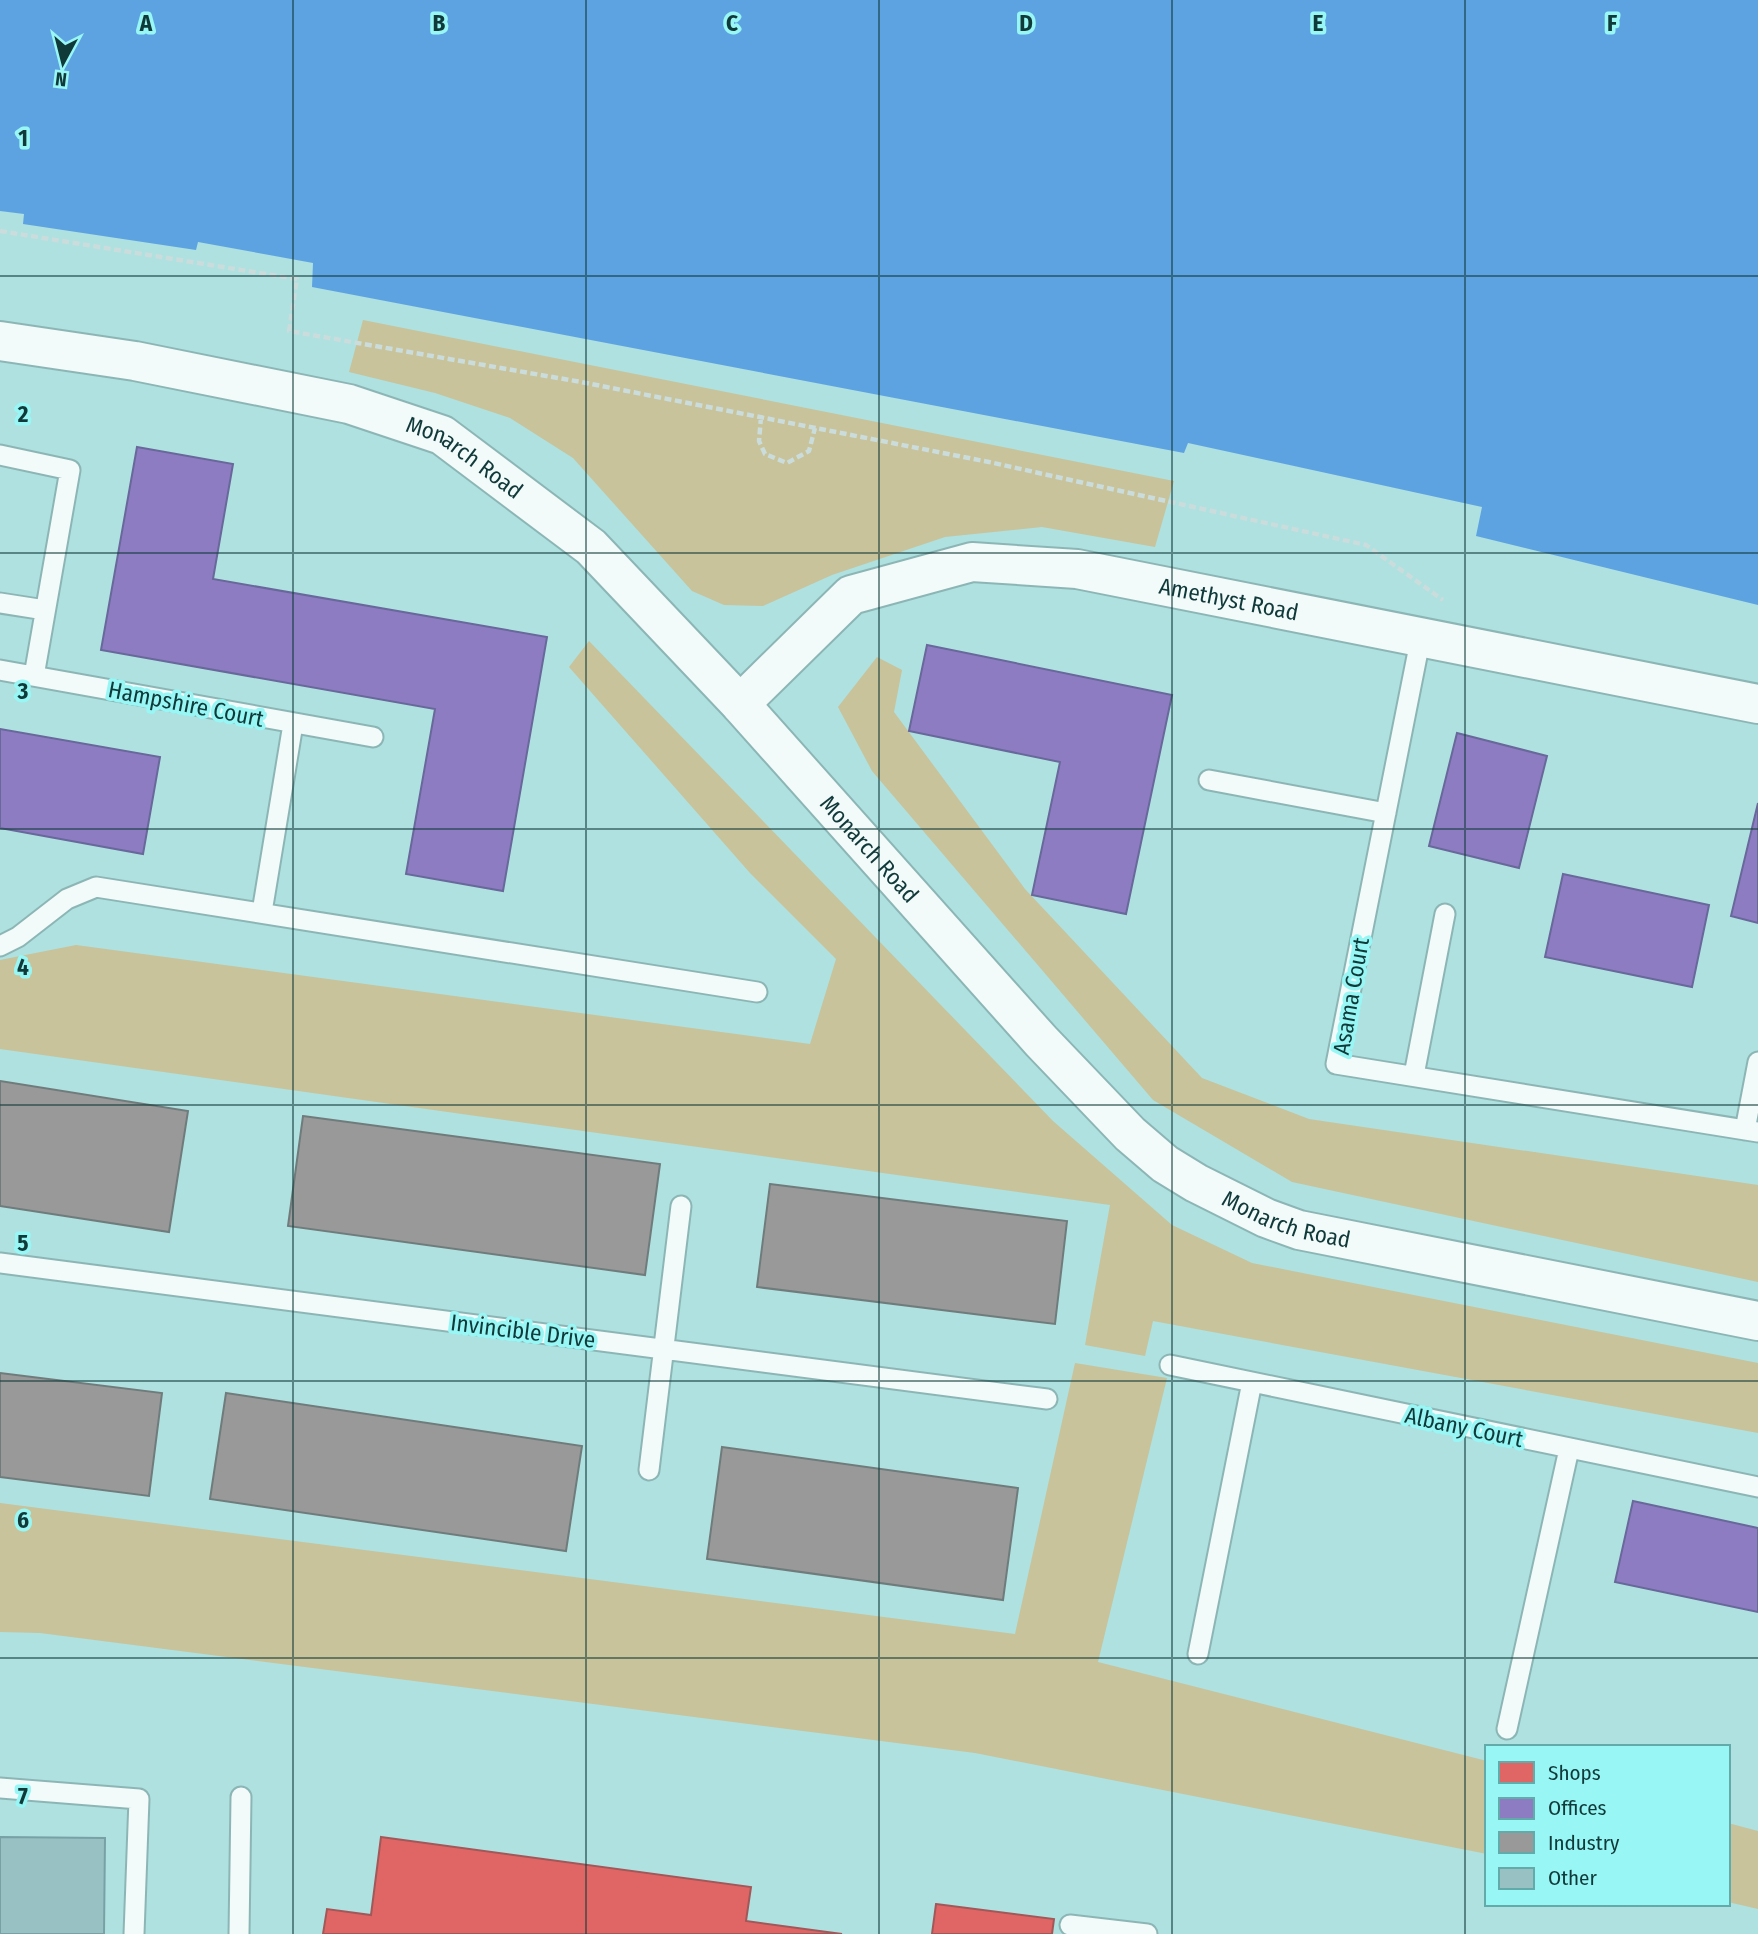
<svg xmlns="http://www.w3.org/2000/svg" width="1758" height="1934" viewBox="0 0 1758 1934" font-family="'Fira Sans Condensed',sans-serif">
<rect width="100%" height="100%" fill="#aee1e0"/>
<!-- green -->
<path fill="#c8c39a" d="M363,320L1174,481L1155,547L1042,527L945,537L832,575L763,606L724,605L692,591L573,458L510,418L435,393L349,372Z
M589,641L1053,1121L1172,1225L1252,1263L1758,1363V1433L1153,1321L1145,1356L1085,1345L1110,1205L0,1049V960L76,945L810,1044L836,959L750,873L569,667Z
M877,657L902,670L894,712L1025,889L1202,1078L1309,1119L1758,1185V1282L1292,1182L1153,1100L872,771L838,707Z
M1075,1363L1167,1378L1098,1662L1487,1761V1854L975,1753L40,1633L0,1632V1503L1015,1634Z
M1728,1823L1758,1831V1909L1728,1902Z"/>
<!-- water -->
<path fill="#5ea3e1" d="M0,0H1758V605L1476,536L1482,507L1188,443L1184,453L312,287L313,263L198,242L196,250L23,224L24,214L0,211Z"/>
<!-- shops -->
<path fill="#e06666" stroke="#a25858" stroke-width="2" d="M381,1837L751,1887L746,1921L842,1934H323L327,1909L371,1915Z
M936,1904L1054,1919L1052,1934H932Z"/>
<!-- offices -->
<path fill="#8e7cc3" stroke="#68689a" stroke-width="2" d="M137,447L233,464L213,579L547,637L503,891L406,874L435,709L101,650Z
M927,645L1172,695L1126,914L1032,895L1060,762L909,731Z
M0,729L160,757L143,854L0,828Z
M1457,733L1547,756L1519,868L1429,846Z
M1758,803V923L1731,916Z
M1563,874L1709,905L1692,987L1545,957Z
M1633,1501L1758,1528V1612L1615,1582Z"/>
<!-- industry -->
<path fill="#999" stroke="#707c7c" stroke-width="2" d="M0,1081L188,1111L169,1232L0,1206Z
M303,1116L660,1164L645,1275L288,1226Z
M770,1184L1067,1221L1055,1324L757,1287Z
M0,1373L162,1393L149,1496L0,1477Z
M226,1393L582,1446L566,1551L210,1499Z
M722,1447L1018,1488L1003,1600L707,1559Z"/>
<!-- building -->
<path fill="#98c1c4" stroke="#78a1a5" stroke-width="2" d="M0,1837L105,1838L104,1934H0Z"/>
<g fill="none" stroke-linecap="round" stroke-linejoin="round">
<!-- lane casing -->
<g stroke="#8cb6b5" stroke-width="23">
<path id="lane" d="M0,455L70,470L34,676
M0,603L45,610
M1421,636L1336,1064L1758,1132
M0,670L373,737
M1209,780L1386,813
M262,912L293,724
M0,946L18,937L67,899L96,887L757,992
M1414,1075L1445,914
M1745,1130L1758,1062
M0,1263L1047,1399
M1170,1365L1758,1487
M649,1470L681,1206
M1198,1654L1252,1382
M1507,1729L1569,1449
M0,1788L139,1799L134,1934
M1070,1925L1147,1934
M239,1934L241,1797"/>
</g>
<!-- street casing -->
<g stroke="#8cb6b5" stroke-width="42">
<g id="street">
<path id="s1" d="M740,704L851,595L972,562L1077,569L1758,704"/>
</g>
</g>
<!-- secondary casing -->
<g stroke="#8cb6b5" stroke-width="42">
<g id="secondary">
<path id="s2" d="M0,341L135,361L349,404L442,435L591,547L740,704L1041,1041L1130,1134L1165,1164L1196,1183L1266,1218L1299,1230L1758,1321"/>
</g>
</g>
<!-- path -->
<path stroke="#cadcdb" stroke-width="4.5" stroke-dasharray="7 3.5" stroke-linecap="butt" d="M0,231L297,279L289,331L581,382L989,462L1366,545L1443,600
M761,417L759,441L765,454L787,463L809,451L815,428"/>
<!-- lane -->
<use href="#lane" stroke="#f3fafa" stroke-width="19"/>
<!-- street -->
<use href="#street" stroke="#f3fafa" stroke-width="38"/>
<!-- secondary -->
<use href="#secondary" stroke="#f3fafa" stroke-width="38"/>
</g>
<!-- grid -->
<path fill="none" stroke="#103939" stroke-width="2" stroke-opacity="0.55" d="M293,0V1934M586,0V1934M879,0V1934M1172,0V1934M1465,0V1934M0,276H1758M0,553H1758M0,829H1758M0,1105H1758M0,1381H1758M0,1658H1758"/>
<g text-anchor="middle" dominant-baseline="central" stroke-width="7" stroke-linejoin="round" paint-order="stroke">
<!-- street labels -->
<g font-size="23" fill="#103939" stroke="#98f7f5">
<text stroke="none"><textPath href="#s2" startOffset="483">Monarch Road</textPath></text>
<text stroke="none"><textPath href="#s1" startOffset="541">Amethyst Road</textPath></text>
<text transform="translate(186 704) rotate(11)">Hampshire Court</text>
<text stroke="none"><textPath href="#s2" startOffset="1050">Monarch Road</textPath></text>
<text transform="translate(1351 996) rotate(-80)">Asama Court</text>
<text stroke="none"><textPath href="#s2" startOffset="1617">Monarch Road</textPath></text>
<text transform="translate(523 1331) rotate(7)">Invincible Drive</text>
<text transform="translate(1464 1427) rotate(12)">Albany Court</text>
</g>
</g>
<g font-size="23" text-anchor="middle" font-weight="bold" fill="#103939" stroke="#98f7f5" stroke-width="7" stroke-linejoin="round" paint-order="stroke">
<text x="146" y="31">A</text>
<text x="439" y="31">B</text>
<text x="732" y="31">C</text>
<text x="1026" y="31">D</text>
<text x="1318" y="31">E</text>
<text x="1612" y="31">F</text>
<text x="23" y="146">1</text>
<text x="23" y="422">2</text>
<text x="23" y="699">3</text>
<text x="23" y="975">4</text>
<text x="23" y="1251">5</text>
<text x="23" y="1528">6</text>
<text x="23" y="1804">7</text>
</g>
<!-- legend -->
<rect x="1485" y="1745" width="245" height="161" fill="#98f7f5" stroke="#62abaa" stroke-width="2"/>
<rect x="1499" y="1762" width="35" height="21" fill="#e06666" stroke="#62abaa" stroke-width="2"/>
<text x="1548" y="1780" font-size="21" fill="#103939">Shops</text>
<rect x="1499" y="1798" width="35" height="21" fill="#8e7cc3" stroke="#62abaa" stroke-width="2"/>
<text x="1548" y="1815" font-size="21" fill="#103939">Offices</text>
<rect x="1499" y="1832" width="35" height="21" fill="#999999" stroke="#62abaa" stroke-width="2"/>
<text x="1548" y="1850" font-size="21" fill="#103939">Industry</text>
<rect x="1499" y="1868" width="35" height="21" fill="#98c1c4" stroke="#62abaa" stroke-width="2"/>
<text x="1548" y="1885" font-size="21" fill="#103939">Other</text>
<!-- north arrow -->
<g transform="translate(63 63) rotate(187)" stroke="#98f7f5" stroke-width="5" paint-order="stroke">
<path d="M0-5L12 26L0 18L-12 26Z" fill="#103939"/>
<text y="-10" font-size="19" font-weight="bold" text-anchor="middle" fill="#103939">N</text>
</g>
</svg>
